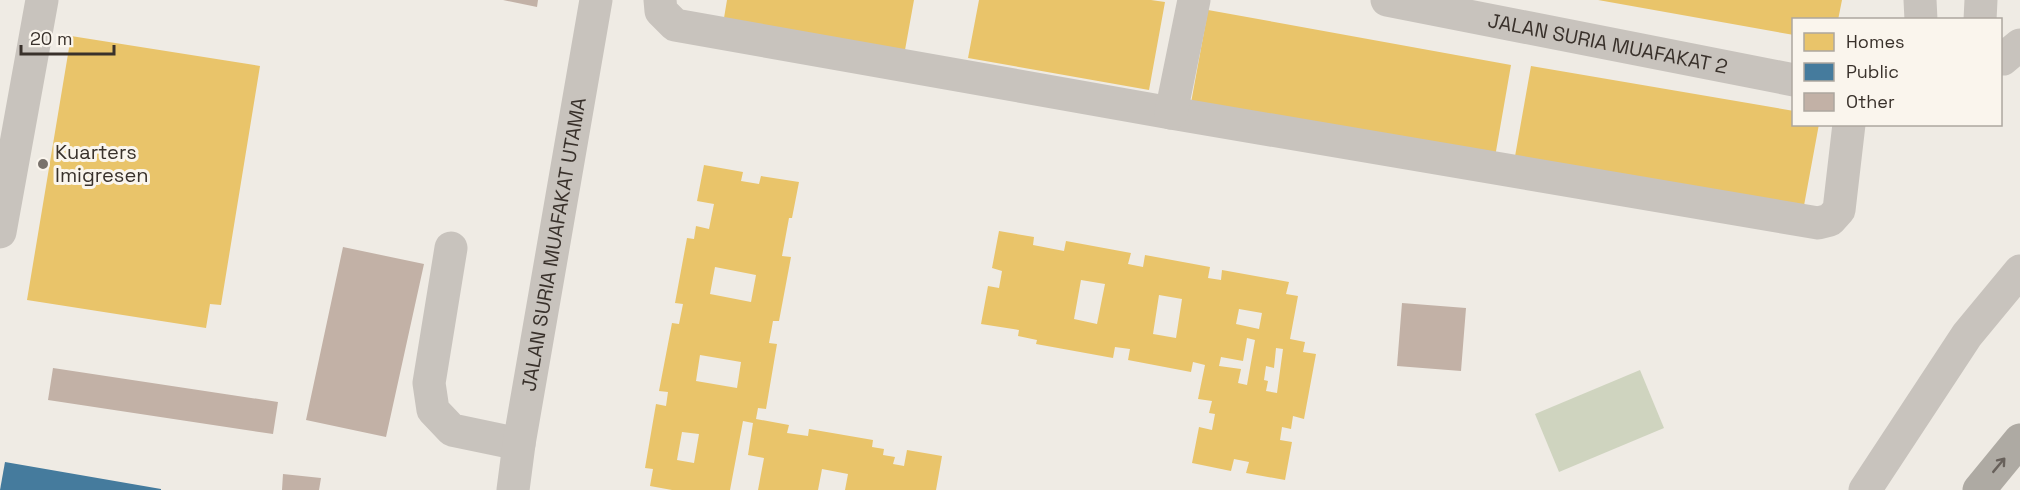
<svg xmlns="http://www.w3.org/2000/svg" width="2020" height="490" viewBox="0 0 2020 490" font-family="'Space Grotesk',sans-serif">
<rect width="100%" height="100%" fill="#efebe4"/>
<!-- green -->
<path fill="#cfd4bf" d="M1640,370L1664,428L1559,472L1535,414Z"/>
<!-- homes -->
<path fill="#e9c46a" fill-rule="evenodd" d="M727,0H914L905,50L724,18Z
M979,0H1151L1165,2L1149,90L968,58Z
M1598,0H1842L1838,20H1794V35Z
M1208,10L1511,65L1495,157L1191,103Z
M71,36L260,66L221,305L210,304L206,328L27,300Z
M1531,66L1794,111V124H1819L1803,211L1514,162Z
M704,165L743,172L741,181L759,184L761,176L799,182L792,218H789L782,256L791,257L779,321H773L769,343L777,344L766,409L758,408L756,419L789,425L787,433L808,436L809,429L873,440L872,447L884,449L883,455L895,457L893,464L904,466L907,450L942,456L936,490H845L848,474L822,469L818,490H758L764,458L748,455L753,423L743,421L730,490H672L650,486L653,469L645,468L656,404L666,406L668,392L659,391L672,323L679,324L683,304L675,303L687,238L694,239L696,226L709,229L714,204L697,201ZM715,267L756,275L751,302L710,294ZM700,355L741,362L737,388L696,381ZM682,432L699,434L694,463L677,460Z
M999,231L1034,237L1033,245L1064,251L1066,241L1131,253L1128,264L1143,267L1145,255L1210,267L1208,278L1221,280L1222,270L1289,282L1286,294L1298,296L1290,339L1305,342L1303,352L1316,354L1304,419L1293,416L1291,429L1282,427L1280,440L1292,442L1285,480L1246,473L1249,462L1234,459L1231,471L1192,463L1199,427L1212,430L1215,414L1209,413L1212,401L1198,399L1205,365L1193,362L1191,372L1128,360L1130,349L1115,347L1113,358L1036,344L1037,340L1018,336L1019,330L981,324L988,286L999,288L1002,271L992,268ZM1081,280L1105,284L1097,324L1074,319ZM1159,295L1182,299L1176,338L1153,334ZM1239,309L1262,313L1259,329L1236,324ZM1247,338L1255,340L1247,385L1238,383L1241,369L1219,366L1221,357L1243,361ZM1276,348L1283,349L1277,393L1266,391L1268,381L1264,380L1266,366L1274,368Z"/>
<!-- public -->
<path fill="#457b9d" d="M5,462L161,489V490H0Z"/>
<!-- building -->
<path fill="#c2b1a6" d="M503,0H538L537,7Z
M343,247L424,264L386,437L306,420Z
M1402,303L1466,308L1461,371L1397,366Z
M53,368L278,402L273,434L48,400Z
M283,474L321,478L319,490H282Z"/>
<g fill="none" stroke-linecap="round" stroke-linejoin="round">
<!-- minor -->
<g stroke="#c8c3bd" stroke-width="33">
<path d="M660,0L661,11L675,25L1171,113L1818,223L1830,220L1839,210L1849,124"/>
<path id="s1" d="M1387,0L1794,80"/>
<path d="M1920,0L1921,20"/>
<path d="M1980,20L1981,0"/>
<path d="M2000,58L2003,59L2020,45"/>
<path d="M1171,113L1194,0"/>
<path d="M0,232L42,0"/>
<path d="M451,248L429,383L433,410L452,430L519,444"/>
<path id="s2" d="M513,490L519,444L596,0"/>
<path d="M1865,490L1967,335L2020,271"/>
</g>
<!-- highway -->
<path stroke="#aeaaa3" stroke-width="33" d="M1979,490L2020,440"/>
</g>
<!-- one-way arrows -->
<defs><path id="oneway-shaft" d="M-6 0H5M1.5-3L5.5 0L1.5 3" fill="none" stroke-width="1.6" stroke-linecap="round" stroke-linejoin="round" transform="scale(1.5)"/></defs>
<use stroke="#68615b" href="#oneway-shaft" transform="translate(1999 465) rotate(-50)"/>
<!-- markers -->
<circle fill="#79726c" stroke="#faf5ed" stroke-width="2" cx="43" cy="164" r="6"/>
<g text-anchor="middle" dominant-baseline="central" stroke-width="6" stroke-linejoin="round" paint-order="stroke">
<!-- street labels -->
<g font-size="20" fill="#39312b" stroke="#faf5ed">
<text stroke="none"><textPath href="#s1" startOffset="225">JALAN SURIA MUAFAKAT 2</textPath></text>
<text stroke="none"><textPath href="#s2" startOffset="249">JALAN SURIA MUAFAKAT UTAMA</textPath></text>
</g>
<!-- poi labels -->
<g font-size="20" fill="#39312b" stroke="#faf5ed" text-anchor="start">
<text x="55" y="152">Kuarters<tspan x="55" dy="23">Imigresen</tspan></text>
</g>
</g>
<!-- legend -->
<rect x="1792" y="18" width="210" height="108" fill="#faf5ed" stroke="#ada79f" stroke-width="1.5"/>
<rect x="1804" y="33" width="30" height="18" fill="#e9c46a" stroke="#ada79f" stroke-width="1.5"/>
<text x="1846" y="48" font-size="18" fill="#39312b">Homes</text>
<rect x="1804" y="63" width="30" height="18" fill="#457b9d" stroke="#ada79f" stroke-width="1.5"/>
<text x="1846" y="78" font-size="18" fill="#39312b">Public</text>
<rect x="1804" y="93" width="30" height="18" fill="#c2b1a6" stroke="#ada79f" stroke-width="1.5"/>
<text x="1846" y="108" font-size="18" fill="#39312b">Other</text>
<!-- scale -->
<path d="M21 45v9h93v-9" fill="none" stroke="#39312b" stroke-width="3"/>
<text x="30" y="45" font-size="18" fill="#39312b" stroke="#faf5ed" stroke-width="4.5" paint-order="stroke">20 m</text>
</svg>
